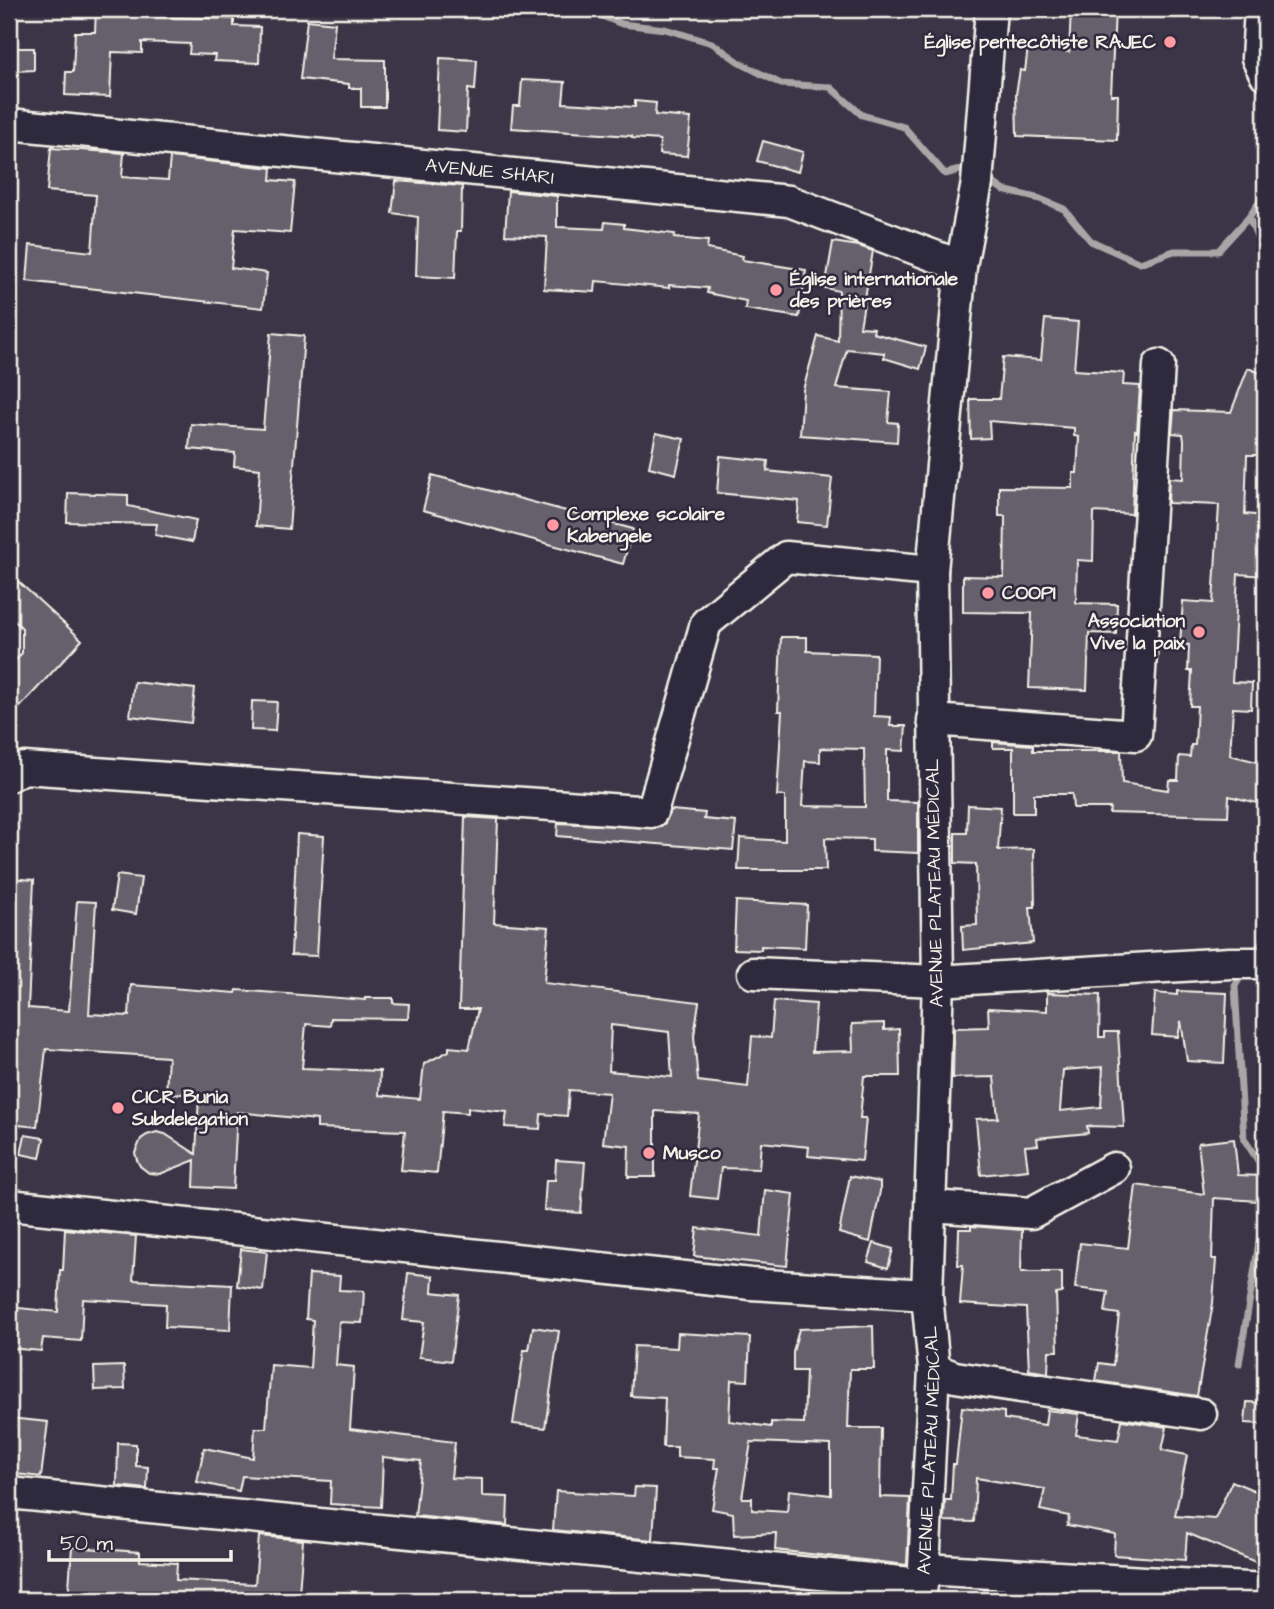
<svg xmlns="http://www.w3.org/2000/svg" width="1274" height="1609" viewBox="0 0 1274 1609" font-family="'Architects Daughter',sans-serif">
<rect width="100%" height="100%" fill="#3b3647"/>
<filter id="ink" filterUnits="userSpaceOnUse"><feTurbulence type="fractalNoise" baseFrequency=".0143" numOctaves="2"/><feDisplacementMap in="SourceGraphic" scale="14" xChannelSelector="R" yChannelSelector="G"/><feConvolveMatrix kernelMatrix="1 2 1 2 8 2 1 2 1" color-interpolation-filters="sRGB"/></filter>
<g filter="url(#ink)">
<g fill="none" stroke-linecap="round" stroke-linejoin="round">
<!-- stream -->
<path stroke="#aaa6a7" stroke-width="7" d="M585,9L622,24L665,29L712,43L742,64L781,84L830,87L862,115L904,127L945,174L971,167
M987,178L1003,190L1040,199L1064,209L1091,241L1140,263L1174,251H1218L1249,217L1265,194
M1249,217L1265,255
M1254,955L1263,940L1265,929
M1244,971L1235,986L1244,1139L1265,1171
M1239,1364L1265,1206"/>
</g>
<!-- building -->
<path fill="#65616c" stroke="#f4f1e8" stroke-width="2" fill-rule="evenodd" d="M96,9L143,12V16L234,19V26L260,27L259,63L214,61L215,55L189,54L190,44L142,42V53L112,52L110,97L65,95L66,72H73L75,32H95Z
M1071,9L1115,10L1111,95H1118L1117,140L1017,136L1016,94L1020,70L1025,71L1028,47L1069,52Z
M307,20L335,23L331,59L385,60V107H361V88H349V84L300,79Z
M15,48H34V70L16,71Z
M440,58L477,60L475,90L468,89L466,132L437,130Z
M522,80L565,82L563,103L635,107V101L656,103L655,115L691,118L687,156L659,154L660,140L632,138V136L511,128L513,106H520Z
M763,141L803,152L798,172L757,161Z
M51,148L124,153L122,177L168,180L170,157L272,168L271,180L295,182L290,233L235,229L231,268L267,273L263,308L27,281L30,245L92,252L96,195L47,191Z
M396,181L462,186L461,231H457L455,278L416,276L418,217L392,213Z
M508,191L557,196V227L604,229L605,222L624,224V228L675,234L674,238L708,241L707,249L743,256L742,260L806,270L799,317L745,309L746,301L707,293L708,288L669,285V288L596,281L595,292L544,289L547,237L505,235Z
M833,242L859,246L873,251L860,327L874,328L873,333L926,347L920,369L884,358V353L847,349L836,388L891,392L888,422L898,423L897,442L800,435L803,390L818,336L838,341L839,291L825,288Z
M1045,319L1078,322L1074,370L1124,373L1123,385L1140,386L1137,432L1135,431L1132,514L1094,512L1093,561L1077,560L1076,603L1117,604L1116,634L1089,633L1087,690L1029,688L1032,613L963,612V576L1004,577L1005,516H999V487L1073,488V473H1077L1079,437L1074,436V428L989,421L990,438L971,439L970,399H999L1003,357L1041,360Z
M271,333L304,336L289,529L256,526L260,469L234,466L235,453L189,449L191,424L263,429Z
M1248,368L1265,375V455H1247L1245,514L1265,516V576L1238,574L1232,682L1252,683L1251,709L1233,708L1230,755L1265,764V805L1229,796L1228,816L1109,813L1110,808H1073L1072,794H1034V813H1013V748H993V742L1033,745V751H1121L1122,783L1168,790L1169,780H1178L1179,756L1190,757L1191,745H1195L1197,706H1190L1192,671H1188L1189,645L1180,644L1183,601L1213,603L1219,505L1168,503L1169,478L1183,479L1184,441L1183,434L1172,433L1174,410L1231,412Z
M656,433L684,439L676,474L649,467Z
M720,456L768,461L767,471L832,478L827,525L797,522L799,501L717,493Z
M432,475L633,529L623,564L423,510Z
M68,493L128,495V506L196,520L192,542L155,535L157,524L67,522Z
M9,573L82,640L20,707L9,696V667L22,653V628L9,616Z
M781,637H807V651L876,654L874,716L891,717L890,726H906L904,751L887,750V801L918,802V853L872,851V839L825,838L826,870H738L740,838L785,841V796H777L782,711H778ZM820,748L864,749L865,807L802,806L805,761L820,762Z
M134,682L195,689L191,723L130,716Z
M252,701L277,702L275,731L251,730Z
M968,805L1001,807L998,850L1034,849L1035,907H1030L1033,943L963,950L962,926L977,925L976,864L955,863V833H967Z
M671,810L705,813L704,819L736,822L733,850L557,836L558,823L658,828L665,823Z
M465,817L498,819L494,923L549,927L544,983L699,1002L694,1036L698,1081L748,1087L752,1036L771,1038L774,1001L816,1004L812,1052L853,1051L852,1024L884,1023V1030L899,1029L900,1076H864L860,1118H866L862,1161L808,1156L809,1147L761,1142L759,1169L721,1168L717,1199L690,1196L699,1114L655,1111V1177H628L629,1146L603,1143L609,1093L569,1090L567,1116L541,1114L540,1129L505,1127L507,1112L468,1108V1113L443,1111L437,1173L401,1170L405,1131L317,1128V1120L237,1112L233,1189L194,1187L195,1160L160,1174L149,1173L140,1166L137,1160L135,1153L141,1139L147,1135L157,1132L165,1134L196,1154L199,1095L166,1093L168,1057L46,1049L37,1127L9,1124V878L34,880L28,1008L69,1011L77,901L96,902L89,1014L129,1016L131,985L236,993L237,990L365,1000V998H393V1003L409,1004L408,1019L331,1018L330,1026L306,1024L302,1068L380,1071L379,1095L420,1099L424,1064L449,1051V1047L469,1049L478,1009H459ZM611,1025L669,1032L672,1077L609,1071Z
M297,834L324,836L317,956L291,955Z
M117,875L141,878L136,914L112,910Z
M736,901L807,905L805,948L761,946V950L734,949Z
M1177,991L1227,993L1224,1063L1187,1061L1181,1021L1178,1037L1152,1035L1155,993L1177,995Z
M1047,993L1100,995L1099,1037H1105V1032H1118L1124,1127L1087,1126L1088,1133L1037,1138L1038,1145L1025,1146L1028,1170L981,1175L976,1119L998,1118L994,1077L953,1078L954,1028L989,1027L988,1008L1047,1011ZM1103,1067L1101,1107L1060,1111L1063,1070Z
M25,1135L44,1138L40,1158L21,1154Z
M1234,1139L1238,1175L1261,1176L1259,1201L1214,1198L1212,1259H1216L1213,1303L1197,1396L1096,1381L1099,1363L1113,1365L1119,1314L1105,1312L1108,1292L1075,1288L1080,1243L1128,1248L1136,1185L1204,1194L1198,1143Z
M556,1160L585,1162L581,1213L544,1210L546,1180H555Z
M850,1176L880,1182V1191L870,1242L839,1233Z
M765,1190L794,1194L787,1266L694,1256L697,1228L761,1236Z
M971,1226L1022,1230L1021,1272H1062V1293L1056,1294L1058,1351H1049L1048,1373L1029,1370L1026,1308L960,1304L963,1265H958L959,1229H971Z
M65,1229L136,1236L133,1280L232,1285L230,1330L165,1327L166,1304L83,1299L81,1341L43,1338L41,1351L9,1348V1307L58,1312L60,1270H63Z
M874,1243L893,1249L888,1268L868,1262Z
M241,1249L267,1252L263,1290L237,1286Z
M408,1273L433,1276L432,1292L459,1295L451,1361L419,1357L424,1322L403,1320Z
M309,1274L340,1276L339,1290L364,1291L362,1323L339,1322L336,1365L354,1367L350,1429L455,1442L451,1478L482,1479V1496L508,1497L507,1525L415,1516L421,1461L383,1457L381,1507L330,1504L331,1481L242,1476L239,1491L197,1482L204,1448L253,1458L255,1428H266L271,1365L310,1368L313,1320L306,1319Z
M873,1326L874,1369H850L848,1428H881L880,1497L910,1498L907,1565L775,1550L776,1533L734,1535L733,1513L712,1509L719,1468H714L715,1459L677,1457V1447H663L665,1398L631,1396L634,1346L677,1348L678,1333L750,1337L748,1381L731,1380L729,1421L771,1427V1422L804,1423L806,1371H793V1352L799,1329ZM751,1442L831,1445V1495L789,1490L787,1512L752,1510V1498H742Z
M533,1327L559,1331L545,1428L513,1424L524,1350H529Z
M124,1366L125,1389L95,1390L94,1367Z
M1247,1402L1265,1403V1424L1245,1423Z
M962,1407L1004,1412V1419L1045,1425L1047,1410L1079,1414L1076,1435L1118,1440L1122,1420L1167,1427L1162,1450L1187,1455L1175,1516L1215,1519L1232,1481L1265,1495V1552L1260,1564L1187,1533L1185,1560L1114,1555L1115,1534L1067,1525L1069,1516L1040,1510L1045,1489L976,1478L974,1522L944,1521L945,1500H951L953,1464H956Z
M9,1418L48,1422L41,1477L9,1473Z
M118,1443L136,1444V1466L148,1467L147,1489L117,1486Z
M635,1487L656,1488L653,1540L553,1530L556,1491L634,1496Z
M259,1536L303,1540L299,1594L269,1592V1600H68L72,1547L140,1552V1561L177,1563L176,1580L255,1584Z
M984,1590L1067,1595V1600H983Z"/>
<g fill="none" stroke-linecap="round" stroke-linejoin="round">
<!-- minor casing -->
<g stroke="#f4f1e8" stroke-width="35">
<g id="minor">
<path d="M1260,9L1257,58L1265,74"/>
<path id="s1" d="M9,124L789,201L961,266"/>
<path d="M933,720L1136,735L1159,365"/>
<path d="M9,776L24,768L652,812L706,623L786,557L932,571"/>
<path d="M753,973L938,981L1230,963H1265"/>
<path d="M9,1205L751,1284L927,1295"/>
<path d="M931,1206L1031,1213L1114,1168"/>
<path d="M934,1369L955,1377L1201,1414"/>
<path d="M9,1493L921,1584"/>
<path d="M924,1569L1265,1589"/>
<path id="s2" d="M920,1600L924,1569L934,1369L927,1295L938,981L932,571L961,266L977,183L991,9"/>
</g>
</g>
<!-- minor -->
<use href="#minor" stroke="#2f2a3d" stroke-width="30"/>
</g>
</g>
<!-- markers -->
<g fill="#ff9aa2" stroke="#2f2a3d" stroke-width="2.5">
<circle cx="1170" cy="42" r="7"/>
<circle cx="776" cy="290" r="7"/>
<circle cx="553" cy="525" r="7"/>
<circle cx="988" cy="593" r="7"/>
<circle cx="1199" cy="632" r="7"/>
<circle cx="118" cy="1108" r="7"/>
<circle cx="649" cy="1153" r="7"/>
</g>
<g text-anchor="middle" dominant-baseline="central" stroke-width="5" stroke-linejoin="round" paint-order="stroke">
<!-- poi labels -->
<g font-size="19" font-weight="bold" fill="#f4f1e8" stroke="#2f2a3d" text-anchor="start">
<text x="1156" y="42" text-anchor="end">Église pentecôtiste RAJEC</text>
<text x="790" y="279">Église internationale<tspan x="790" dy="22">des prières</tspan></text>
<text x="567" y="514">Complexe scolaire<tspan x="567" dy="22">Kabengele</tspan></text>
<text x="1002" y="593">COOPI</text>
<text x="1185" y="621" text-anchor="end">Association<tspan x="1185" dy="22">Vive la paix</tspan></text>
<text x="132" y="1097">CICR Bunia<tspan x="132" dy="22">Subdelegation</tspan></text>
<text x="663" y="1153">Musco</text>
</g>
<!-- street labels -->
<g font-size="19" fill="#f4f1e8" stroke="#2f2a3d">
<text stroke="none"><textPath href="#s1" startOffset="483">AVENUE SHARI</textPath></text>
<text transform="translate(935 883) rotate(-91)">AVENUE PLATEAU MÉDICAL</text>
<text stroke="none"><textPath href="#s2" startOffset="150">AVENUE PLATEAU MÉDICAL</textPath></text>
</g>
</g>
<!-- margin -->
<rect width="1274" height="1609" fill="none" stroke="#2f2a3d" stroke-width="35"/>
<rect x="18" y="18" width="1239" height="1574" fill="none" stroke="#f4f1e8" stroke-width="2.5" filter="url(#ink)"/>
<!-- scale -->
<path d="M49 1550v10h182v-10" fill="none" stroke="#f4f1e8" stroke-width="3.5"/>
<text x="60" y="1550" font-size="21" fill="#f4f1e8" stroke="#2f2a3d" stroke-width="5" paint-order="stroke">50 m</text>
</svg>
